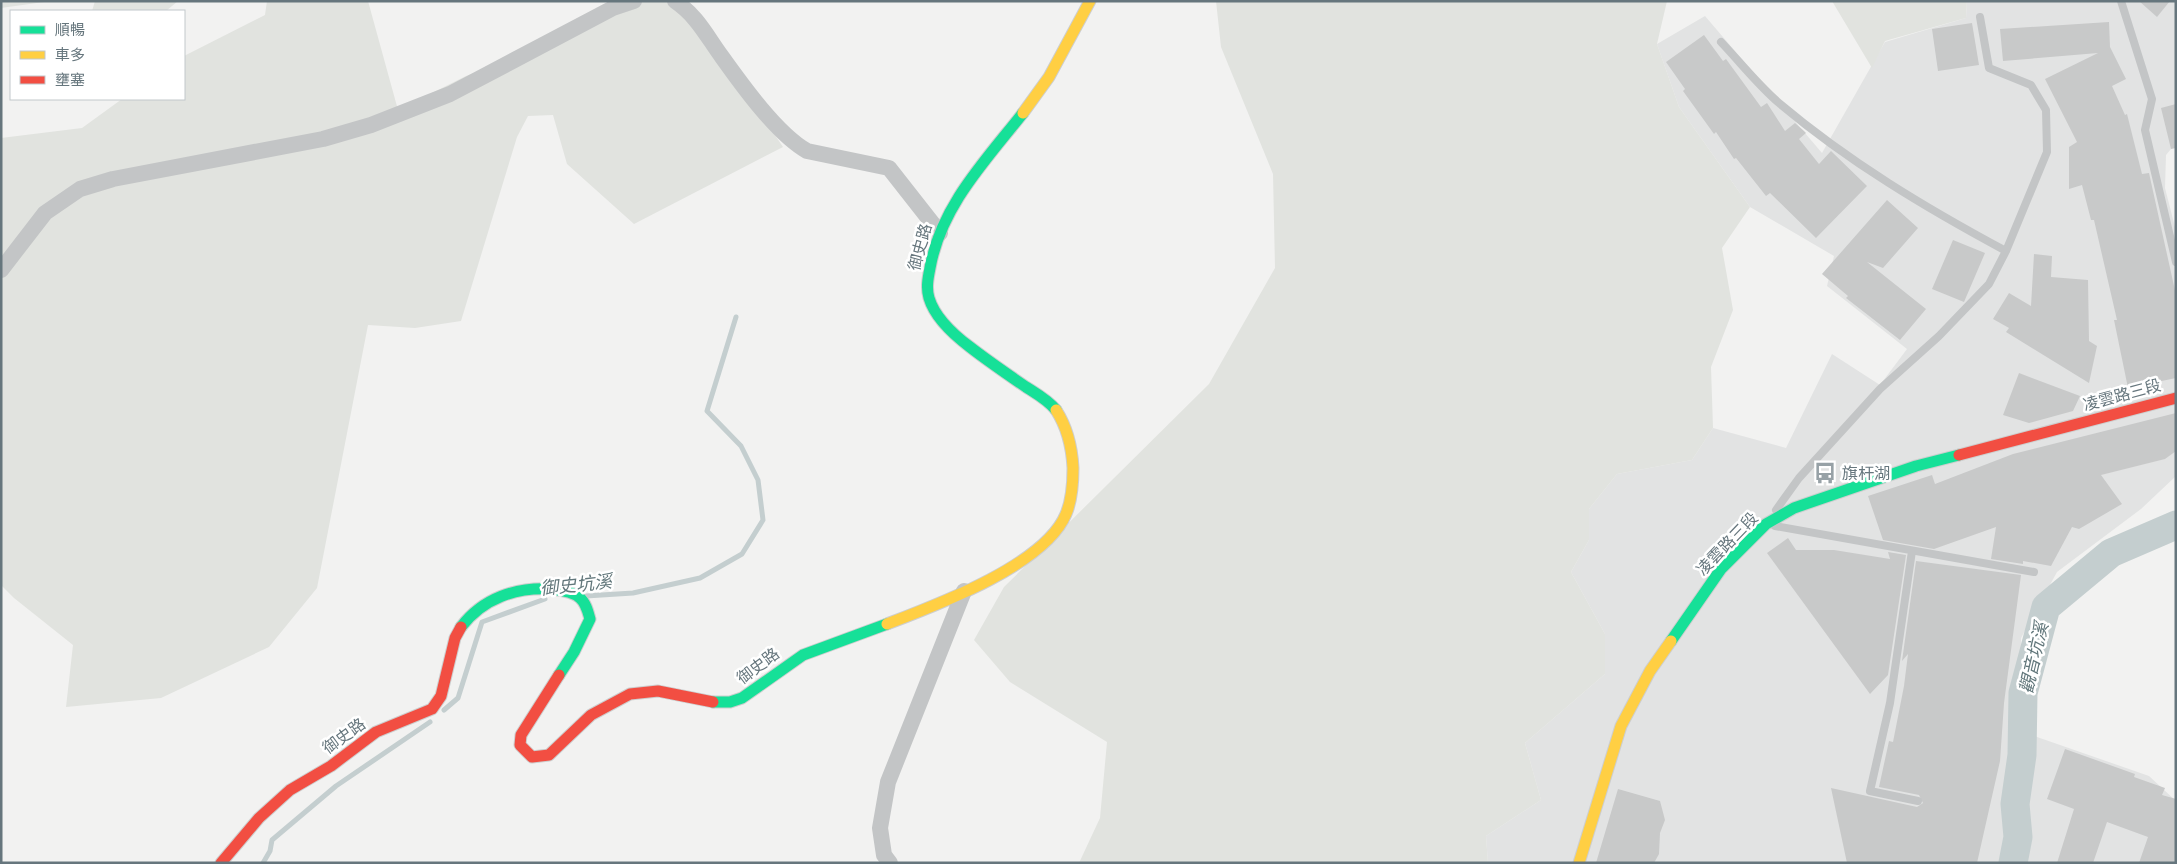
<svg xmlns="http://www.w3.org/2000/svg" width="2177" height="864" viewBox="0 0 2177 864" font-family="Cabin,'Noto Sans TC',sans-serif">
<rect width="100%" height="100%" fill="#f2f2f1"/>
<!-- built -->
<path fill="#e2e3e3" d="M1967,1H2176V143L2166,155L2165,188L2176,231V476L2141,509L2057,572L2021,638L2020,731L2149,776L2176,801V863H1488L1486,836L1541,800L1525,743L1605,674V634L1571,572L1589,540V509L1617,474L1692,460L1713,428L1786,448L1832,354L1880,385L1907,349L1827,286L1834,256L1750,207L1679,107L1657,44L1705,16L1822,153L1885,42L1966,18Z"/>
<!-- green -->
<path fill="#e1e3df" d="M1,1H51L1,8Z
M95,1H178L166,11H92Z
M267,1H368L398,110L466,76L532,51L626,1H685L783,147L634,224L567,164L553,115L528,116L517,137L461,321L415,328L368,325L317,588L269,647L161,698L66,707L73,645L14,598L1,585V138L82,128L122,99H184V56L265,15Z
M1216,1H1667L1657,44L1679,107L1750,207L1722,248L1733,310L1711,367L1713,428L1692,460L1617,474L1589,509V540L1571,572L1605,634V674L1525,743L1541,800L1486,836L1488,863H1079L1100,818L1107,742L1010,682L974,640L1004,587L1209,384L1275,268L1273,174L1221,47Z
M1832,1H1967L1966,18L1885,41L1872,68Z"/>
<g fill="none" stroke-linecap="round" stroke-linejoin="round">
<!-- stream -->
<path stroke="#c4cecf" stroke-width="5" d="M586,596L633,593L700,578L742,554L763,520L758,480L741,446L707,411L736,317
M444,710L458,698L482,622L545,599
M263,863L270,851L272,840L336,786L430,722"/>
<!-- river -->
<path stroke="#c4cecf" stroke-width="29" d="M2013,863L2018,837L2015,804L2022,755L2023,693L2046,607L2111,553L2176,525"/>
</g>
<!-- building -->
<path fill="#c8c9c9" d="M2139,1H2170L2157,17Z
M2109,22L2110,47L2126,79L2112,86L2125,115L2127,114L2142,174L2149,173L2176,295V378L2128,388L2114,320H2117L2094,220H2091L2082,185L2069,189V147L2077,142L2045,79L2098,53L2003,61L2000,29Z
M1972,23L1979,65L1938,71L1932,29Z
M1704,35L1723,61L1726,59L1761,107L1767,103L1785,131L1795,123L1804,131L1806,133L1799,139L1819,164L1831,151L1867,186L1816,238L1770,193L1766,196L1736,158L1734,159L1716,132L1714,134L1683,91L1685,89L1666,62Z
M2176,104V148L2171,149L2161,108Z
M1887,200L1918,228L1883,268L1867,262L1926,309L1900,340L1846,298L1848,296L1822,274Z
M1953,240L1985,253L1964,302L1932,289Z
M2034,254L2052,256L2051,277L2088,280L2089,341L2097,346L2089,383L2006,332L2009,328L1993,319L2009,293L2031,306Z
M2019,373L2080,396L2073,411L2029,423L2003,415Z
M2176,413V451L2165,459L2101,475L2122,504L2079,529L2072,527L2051,566L2023,561V564L1991,559L1996,527L1934,549L1883,540L1868,496L1932,475L1935,484L2013,454Z
M1788,538L1796,550H1834L1890,559L1888,552L1906,555L1888,675L1870,694L1767,553Z
M1916,561L2021,575L2004,703L2000,761L1977,863H1847L1831,788L1917,807L1923,803L1919,795L1879,787L1889,741L1893,742L1904,686L1908,654L1902,661Z
M2065,749L2135,774L2134,777L2165,788L2162,795L2176,799V863H2139L2148,837L2107,822L2093,863H2057L2074,809L2047,799Z
M1618,789L1660,801L1665,820L1660,833L1659,854L1654,863H1596Z"/>
<g fill="none" stroke-linecap="round" stroke-linejoin="round">
<!-- fast casing -->
<g stroke="#cdcece" stroke-width="13">
<path id="fast" d="M1023,113C986,160 941,206 930,268C928,278 926,288 929,298C935,318 954,335 970,347C988,361 1007,374 1026,387C1037,394 1048,400 1056,410
M461,627C483,598 516,587 551,589C560,590 573,591 580,598C586,603 588,612 590,619L574,652L559,675
M1671,641L1721,569L1766,524L1794,508L1916,466L1959,455
M713,702H730L742,698L803,655L887,624"/>
</g>
<!-- slow casing -->
<g stroke="#cdcece" stroke-width="13">
<path id="slow" d="M1023,113L1049,77L1090,1
M887,624C937,605 1045,565 1066,514C1072,500 1073,483 1073,468C1072,448 1067,427 1056,410
M1579,863L1621,726L1650,671L1671,641"/>
</g>
<!-- jam casing -->
<g stroke="#cdcece" stroke-width="13">
<path id="jam" d="M1959,455L2176,398
M559,675L521,735L520,745L532,757L549,755L591,715L630,694L658,691L713,702
M221,863L259,818L290,790L331,766L376,732L432,709L441,696L455,638L461,627"/>
</g>
<!-- lane -->
<path stroke="#c3c5c6" stroke-width="8" d="M2121,1L2152,99L2145,130L2176,262
M1721,42C1740,62 1758,85 1779,103C1849,162 1926,208 2006,251
M1776,510L1799,478L1880,389L1939,336L1989,284L2006,251L2047,152L2046,110L2031,85L1989,68L1980,17
M1775,526L2034,572
M1912,551L1890,703L1870,791L1918,801"/>
<!-- street -->
<path stroke="#c3c5c6" stroke-width="16" d="M675,1C697,16 706,35 722,57C742,85 777,134 807,151L889,168L940,233
M1,270L45,213L80,189L113,179L323,139L371,125L450,94L613,8L634,1
M890,863L884,855L880,828L888,782L964,591"/>
<!-- fast -->
<use href="#fast" stroke="#16e098" stroke-width="11"/>
<!-- slow -->
<use href="#slow" stroke="#ffcf43" stroke-width="11"/>
<!-- jam -->
<use href="#jam" stroke="#f24e42" stroke-width="11"/>
</g>
<!-- icons -->
<defs>
<g id="bus-bare" transform="scale(1.725)"><path d="M-5-6H5V4H4V6H2V4H-2V6H-4V4H-5ZM-3.5-4V0h7V-4ZM-3.5 1.2v1.5H-2V1.2ZM2 1.2v1.5H3.5V1.2Z" fill="#97a1a6" stroke="#fff" stroke-width="2.5" paint-order="stroke"/></g>
</defs>
<g fill-rule="evenodd">
<use href="#bus-bare" x="1825" y="473"/>
</g>
<g text-anchor="middle" dominant-baseline="central" stroke-width="5" stroke-linejoin="round" paint-order="stroke">
<!-- street labels -->
<g font-size="16" fill="#66767d" stroke="#fff">
<text transform="translate(920 247) rotate(-75)">御史路</text>
<text transform="translate(2122 395) rotate(-15)">凌雲路三段</text>
<text transform="translate(1727 544) rotate(-46)">凌雲路三段</text>
<text transform="translate(758 666) rotate(-37)">御史路</text>
<text transform="translate(344 736) rotate(-36)">御史路</text>
</g>
<!-- poi labels -->
<g font-size="16" fill="#66767d" stroke="#fff" text-anchor="start">
<text x="1842" y="473">旗杆湖</text>
</g>
<!-- water labels -->
<g font-size="18" font-style="italic" fill="#62777b" stroke="#fff">
<text transform="translate(576 585) rotate(-6)">御史坑溪</text>
<text transform="translate(2034 658) rotate(-77)">觀音坑溪</text>
</g>
</g>
<!-- border -->
<rect width="2177" height="864" fill="none" stroke="#66767d" stroke-width="5"/>
<!-- legend -->
<rect x="10" y="10" width="175" height="90" fill="#ffffff" stroke="#c2c8cb"/>
<rect x="20" y="26" width="25" height="8" fill="#16e098" stroke="#c2c8cb"/>
<text x="55" y="35" font-size="15" fill="#66767d">順暢</text>
<rect x="20" y="51" width="25" height="8" fill="#ffcf43" stroke="#c2c8cb"/>
<text x="55" y="60" font-size="15" fill="#66767d">車多</text>
<rect x="20" y="76" width="25" height="8" fill="#f24e42" stroke="#c2c8cb"/>
<text x="55" y="85" font-size="15" fill="#66767d">壅塞</text>
</svg>
